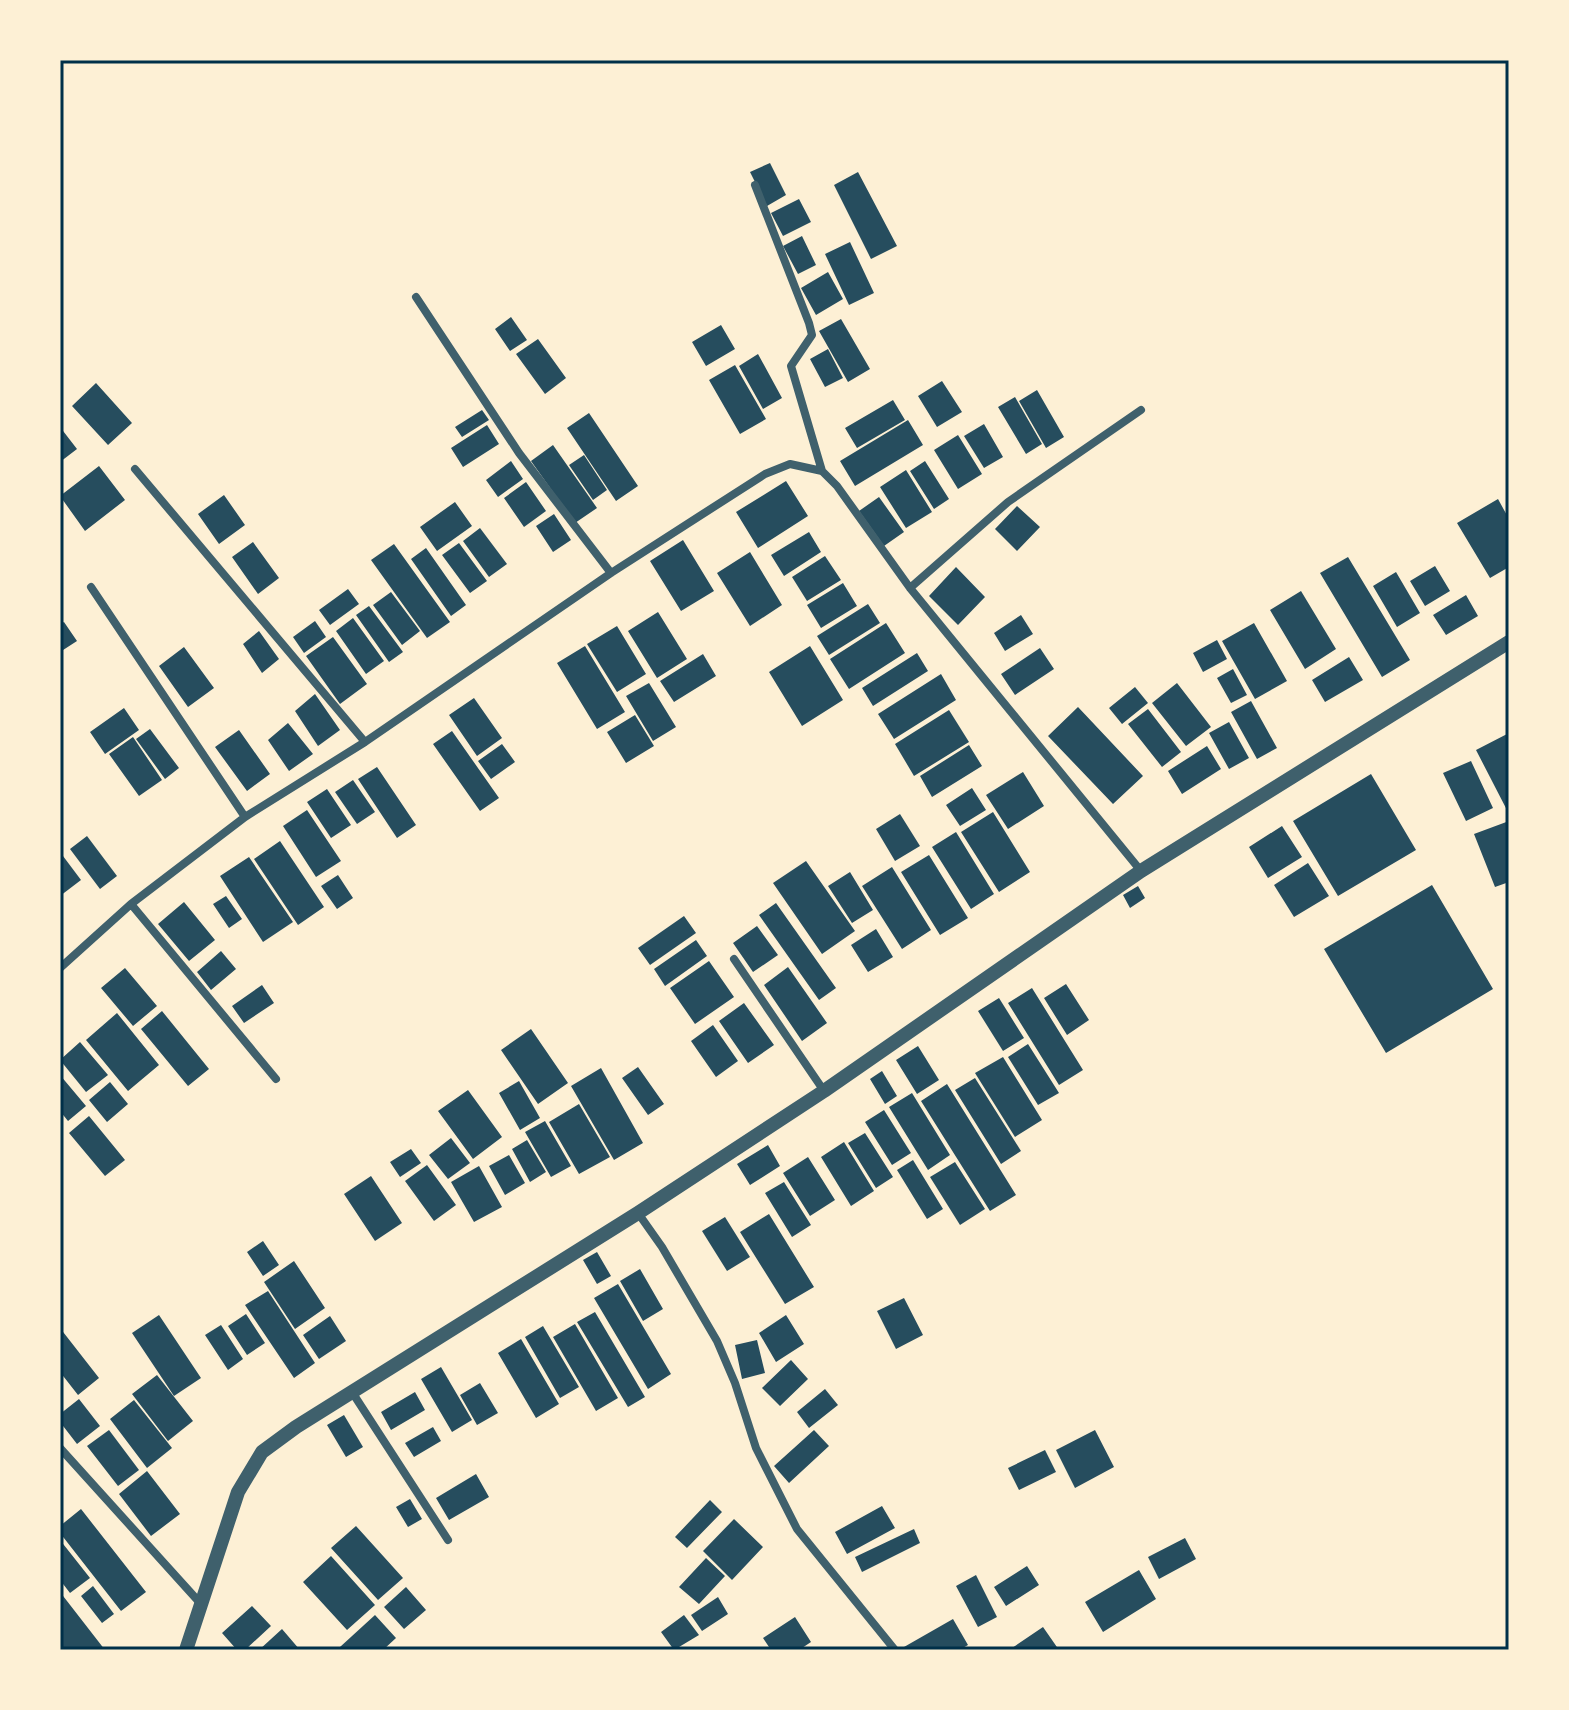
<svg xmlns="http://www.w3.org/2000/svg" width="1569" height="1710" viewBox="0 0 1569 1710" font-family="'Roboto Serif',serif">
<rect width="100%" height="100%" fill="#fdf0d5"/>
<!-- building -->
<path fill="#264d5e" d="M770,163L786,195L767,206L750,172Z
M858,172L897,246L871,259L834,185Z
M799,199L811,222L783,236L771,213Z
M802,236L816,265L798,274L783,246Z
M850,242L874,293L849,305L825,254Z
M828,272L843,299L816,315L801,288Z
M511,317L527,340L510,351L495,329Z
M841,319L870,369L848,382L819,331Z
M721,325L735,349L706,366L692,342Z
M538,339L566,378L545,394L516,354Z
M828,349L843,378L825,387L810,359Z
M758,354L782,398L763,409L739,366Z
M735,365L766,419L740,434L709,380Z
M942,381L962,412L937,427L918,396Z
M96,383L132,423L108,445L72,406Z
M1037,390L1064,437L1046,448L1019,401Z
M1015,397L1042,444L1026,454L998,407Z
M893,400L905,420L857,448L845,428Z
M482,410L489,420L462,437L455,427Z
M589,413L638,486L616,501L567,428Z
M908,420L923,445L855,486L840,461Z
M984,424L1003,457L984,468L964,436Z
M487,425L499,444L463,467L451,448Z
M60,427L77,449L60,462Z
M958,435L982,474L958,489L934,450Z
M553,445L597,508L575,523L531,461Z
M584,455L607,490L593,500L569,465Z
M511,461L523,479L498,497L486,480Z
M925,461L949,499L934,509L910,471Z
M99,466L125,500L85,531L60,496Z
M906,470L932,512L906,528L880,487Z
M786,481L808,516L758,548L736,512Z
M526,482L546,511L524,527L504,498Z
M224,495L245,525L219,544L198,514Z
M879,497L904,532L884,546L859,511Z
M1498,499L1509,519V567L1490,578L1457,523Z
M455,502L472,526L437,551L420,527Z
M1017,506L1040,527L1017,551L995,529Z
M554,514L571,540L553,552L536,526Z
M480,528L507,564L489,577L463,541Z
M809,532L821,552L784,576L771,555Z
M683,540L714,591L681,611L650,561Z
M253,542L279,578L258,594L232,557Z
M459,543L487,581L470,593L442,555Z
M394,544L450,622L427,638L371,560Z
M426,548L466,605L451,616L411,559Z
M750,552L782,605L750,626L717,573Z
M825,556L841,580L807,601L792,577Z
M1348,557L1410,660L1382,677L1320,573Z
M1435,566L1450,591L1425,606L1410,581Z
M956,567L985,597L958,625L929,596Z
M1396,572L1420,613L1397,627L1373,586Z
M843,583L857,606L821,628L807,605Z
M348,589L359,604L330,625L319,610Z
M1301,591L1336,649L1305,669L1270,610Z
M391,592L420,631L402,645L373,605Z
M1466,595L1478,616L1446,635L1433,615Z
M868,604L880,623L829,655L817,636Z
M369,606L403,652L389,662L356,615Z
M658,612L687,659L657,678L628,631Z
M1021,615L1033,634L1005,651L994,633Z
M353,618L384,661L366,674L336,631Z
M315,621L326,637L304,653L293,637Z
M64,622L77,641L60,652V624Z
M886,623L905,653L849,689L830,659Z
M1254,623L1287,681L1255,699L1222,641Z
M617,626L646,674L617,692L587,644Z
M259,631L279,659L262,673L243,644Z
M333,637L367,684L340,704L306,656Z
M1217,640L1227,659L1203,672L1193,653Z
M585,646L625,712L597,729L557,663Z
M810,646L843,700L802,726L769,672Z
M184,647L214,688L188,707L159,666Z
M1040,648L1054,669L1015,695L1001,674Z
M917,653L928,671L873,706L862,688Z
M703,654L716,676L674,702L660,681Z
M1349,657L1363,680L1325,702L1312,680Z
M1233,669L1247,695L1231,703L1217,678Z
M941,674L956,700L894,739L878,714Z
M649,683L676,727L653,741L626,696Z
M1177,683L1211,727L1186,746L1152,703Z
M1135,687L1148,703L1122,724L1109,708Z
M315,694L340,730L318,746L295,711Z
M474,698L502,738L477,756L449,715Z
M1251,701L1277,748L1257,759L1231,712Z
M1078,707L1143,776L1113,804L1048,736Z
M124,708L139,730L105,754L90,732Z
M1148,709L1181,752L1162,767L1128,724Z
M949,710L969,742L914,776L895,744Z
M635,715L654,746L626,763L607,732Z
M1229,722L1249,758L1229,769L1209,733Z
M288,723L313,754L289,771L268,740Z
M150,729L179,768L165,779L136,739Z
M239,730L270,774L247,791L215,747Z
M452,731L499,798L480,811L433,744Z
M1509,733V814L1476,750Z
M133,737L162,780L139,796L109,754Z
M502,744L515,762L491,779L478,761Z
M969,745L982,766L932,797L920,776Z
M1207,746L1221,769L1182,794L1168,771Z
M1471,761L1493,808L1466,821L1443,773Z
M377,767L416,825L397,838L358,779Z
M1023,772L1044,806L1008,829L986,795Z
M1371,774L1416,850L1338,896L1293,821Z
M353,780L375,812L357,824L335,792Z
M972,788L986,810L960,826L946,805Z
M327,789L351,825L331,838L307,802Z
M307,810L341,861L316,877L283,826Z
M993,812L1030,872L999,892L961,832Z
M900,814L920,846L895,861L876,829Z
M1509,821V882L1495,887L1474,834Z
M1282,826L1302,857L1268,878L1249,847Z
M956,832L994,894L971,909L932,847Z
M87,836L117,876L100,889L70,849Z
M280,841L324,907L298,925L254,859Z
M60,852L81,880L60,896Z
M929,855L968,918L940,935L901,872Z
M249,857L293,922L263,942L220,876Z
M806,861L855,931L822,954L773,883Z
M1308,863L1329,896L1294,917L1274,885Z
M892,867L931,930L902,949L862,886Z
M850,872L873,910L852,923L828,886Z
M338,875L353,898L337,909L321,886Z
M1432,885L1493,989L1386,1053L1324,949Z
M1138,886L1145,898L1130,908L1123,895Z
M226,896L242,919L229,928L213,904Z
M184,902L215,940L189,961L158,924Z
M776,903L836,988L819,1000L759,915Z
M684,916L696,933L650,965L638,948Z
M757,926L778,955L753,972L733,943Z
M876,929L893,957L868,972L851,945Z
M696,940L707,956L665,986L654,969Z
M221,951L236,969L211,990L197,972Z
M709,961L734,997L695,1024L670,988Z
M788,967L827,1023L802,1041L764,985Z
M125,968L157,1006L133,1026L101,988Z
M1066,984L1089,1020L1067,1035L1044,998Z
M262,985L274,1003L244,1023L232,1006Z
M1032,988L1083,1070L1059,1085L1008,1003Z
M999,998L1024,1038L1003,1051L978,1011Z
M744,1003L774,1045L748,1063L719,1021Z
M162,1011L209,1069L188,1086L141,1029Z
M117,1013L159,1065L128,1091L86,1040Z
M713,1025L738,1061L716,1077L691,1041Z
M531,1029L568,1083L538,1104L501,1050Z
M80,1042L108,1075L86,1092L60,1060Z
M1028,1044L1059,1093L1038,1105L1008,1057Z
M918,1046L939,1080L917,1094L896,1060Z
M1003,1057L1042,1120L1015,1137L975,1073Z
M638,1067L664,1104L648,1115L622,1078Z
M601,1068L643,1143L614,1160L571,1086Z
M882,1071L897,1096L885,1104L870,1079Z
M60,1075L86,1106L68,1121L60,1111Z
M975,1078L1021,1151L1001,1164L955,1090Z
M519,1081L540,1118L520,1130L499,1093Z
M110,1082L128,1104L107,1122L89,1100Z
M947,1084L1016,1195L990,1211L921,1101Z
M468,1090L502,1137L473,1159L438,1111Z
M912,1093L950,1155L928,1170L889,1107Z
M579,1104L610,1157L579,1174L549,1122Z
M884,1110L911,1153L892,1165L865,1122Z
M89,1116L125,1160L105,1176L69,1133Z
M545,1121L571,1166L551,1177L525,1132Z
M865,1133L893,1177L876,1188L848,1143Z
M451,1138L470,1163L448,1179L429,1155Z
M527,1140L546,1172L530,1182L512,1149Z
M844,1142L874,1191L851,1206L821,1157Z
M768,1145L780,1166L750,1185L737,1164Z
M411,1149L421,1163L400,1177L390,1162Z
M509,1155L525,1183L505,1195L489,1166Z
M808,1157L835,1200L810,1216L783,1173Z
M913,1160L943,1209L927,1219L897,1170Z
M955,1162L985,1209L960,1225L930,1177Z
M427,1165L456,1205L434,1221L405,1181Z
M479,1166L502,1207L474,1222L451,1182Z
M371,1176L402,1223L375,1241L344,1194Z
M784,1182L811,1225L792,1237L765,1193Z
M769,1214L814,1287L785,1304L740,1232Z
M725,1217L750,1257L727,1271L702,1231Z
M263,1241L279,1265L263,1276L247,1252Z
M597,1252L611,1276L597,1284L583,1260Z
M294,1261L325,1308L295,1329L264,1282Z
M640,1269L663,1309L643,1321L620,1281Z
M618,1284L671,1374L648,1389L594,1298Z
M268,1291L315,1363L294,1378L245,1305Z
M904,1298L923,1335L896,1349L877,1311Z
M595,1312L645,1397L628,1407L577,1322Z
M246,1314L265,1343L247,1355L228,1326Z
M159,1315L201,1378L174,1396L132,1333Z
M786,1315L804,1344L776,1362L759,1333Z
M330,1316L346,1341L319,1359L303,1335Z
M575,1324L618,1398L596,1411L553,1337Z
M221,1325L243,1359L228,1370L205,1335Z
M543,1326L579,1387L560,1398L525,1337Z
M60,1328L99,1378L78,1395L60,1372Z
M521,1339L559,1404L536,1418L498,1353Z
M757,1340L765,1373L742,1379L735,1345Z
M791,1360L808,1379L780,1406L762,1388Z
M441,1367L472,1420L452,1432L421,1379Z
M157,1375L193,1421L168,1441L132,1394Z
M480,1383L498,1413L477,1425L460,1395Z
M825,1389L838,1405L809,1428L797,1412Z
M415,1392L425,1410L391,1430L381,1412Z
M79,1399L100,1426L77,1444L60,1422V1414Z
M134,1400L172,1448L147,1468L110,1419Z
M344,1415L363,1447L346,1457L327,1425Z
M433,1427L441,1441L414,1457L405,1443Z
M109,1430L139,1470L118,1486L87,1446Z
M814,1430L829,1446L789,1483L774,1466Z
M1095,1430L1114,1467L1075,1488L1056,1450Z
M1045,1450L1056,1472L1019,1490L1008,1468Z
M147,1471L180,1514L151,1536L119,1494Z
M476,1474L489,1497L449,1520L436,1498Z
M410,1499L422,1519L408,1527L396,1507Z
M710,1500L722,1512L687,1548L675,1537Z
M882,1506L895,1528L847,1554L835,1532Z
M81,1509L146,1592L121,1611L60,1533V1526Z
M734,1519L763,1547L732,1580L703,1551Z
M356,1526L403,1578L378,1600L331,1548Z
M914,1529L920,1543L862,1572L855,1557Z
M1185,1538L1196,1559L1159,1579L1148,1557Z
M60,1540L90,1578L70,1593L60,1580Z
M331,1556L375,1605L347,1630L303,1582Z
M706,1558L725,1576L699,1604L679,1587Z
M1027,1566L1039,1585L1006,1606L994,1587Z
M1139,1570L1156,1599L1103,1632L1085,1602Z
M976,1575L997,1617L978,1627L956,1586Z
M93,1586L114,1614L102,1623L81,1596Z
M406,1587L426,1610L404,1629L384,1607Z
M60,1592L105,1650H60Z
M718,1597L728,1614L702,1631L691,1615Z
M252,1606L271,1626L245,1650H237L222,1633Z
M375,1615L396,1638L383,1650H343L340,1647Z
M684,1615L699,1635L674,1650L661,1632Z
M795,1617L811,1642L799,1650H771L763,1638Z
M953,1619L968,1645L959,1650H906L904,1647Z
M1043,1627L1059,1650H1009Z
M282,1629L300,1650H259Z"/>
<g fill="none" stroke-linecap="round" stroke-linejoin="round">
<!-- minor -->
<path stroke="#3f606c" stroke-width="8" d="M755,185L809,323L812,335L791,366L822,471
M416,297L519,453L611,573
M135,469L365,742
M91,587L245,817
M910,588L1008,502L1141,410
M131,904L276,1079
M734,959L824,1091
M60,968L131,904L245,817L365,742L611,573L765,474L790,464L822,471L837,486L910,588L1141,871
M638,1213L662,1247L717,1341L735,1383L756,1448L797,1529L895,1650
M352,1392L448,1540
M60,1448L201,1604"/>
<!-- tertiary -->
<path stroke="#3f606c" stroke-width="14" d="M186,1650L238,1492L262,1452L296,1427L638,1213L824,1091L1141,871L1509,642"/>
</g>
<!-- border -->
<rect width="1569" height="1710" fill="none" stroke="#fdf0d5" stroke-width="124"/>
<rect x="62" y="62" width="1445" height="1586" fill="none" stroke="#003049" stroke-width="3"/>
</svg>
